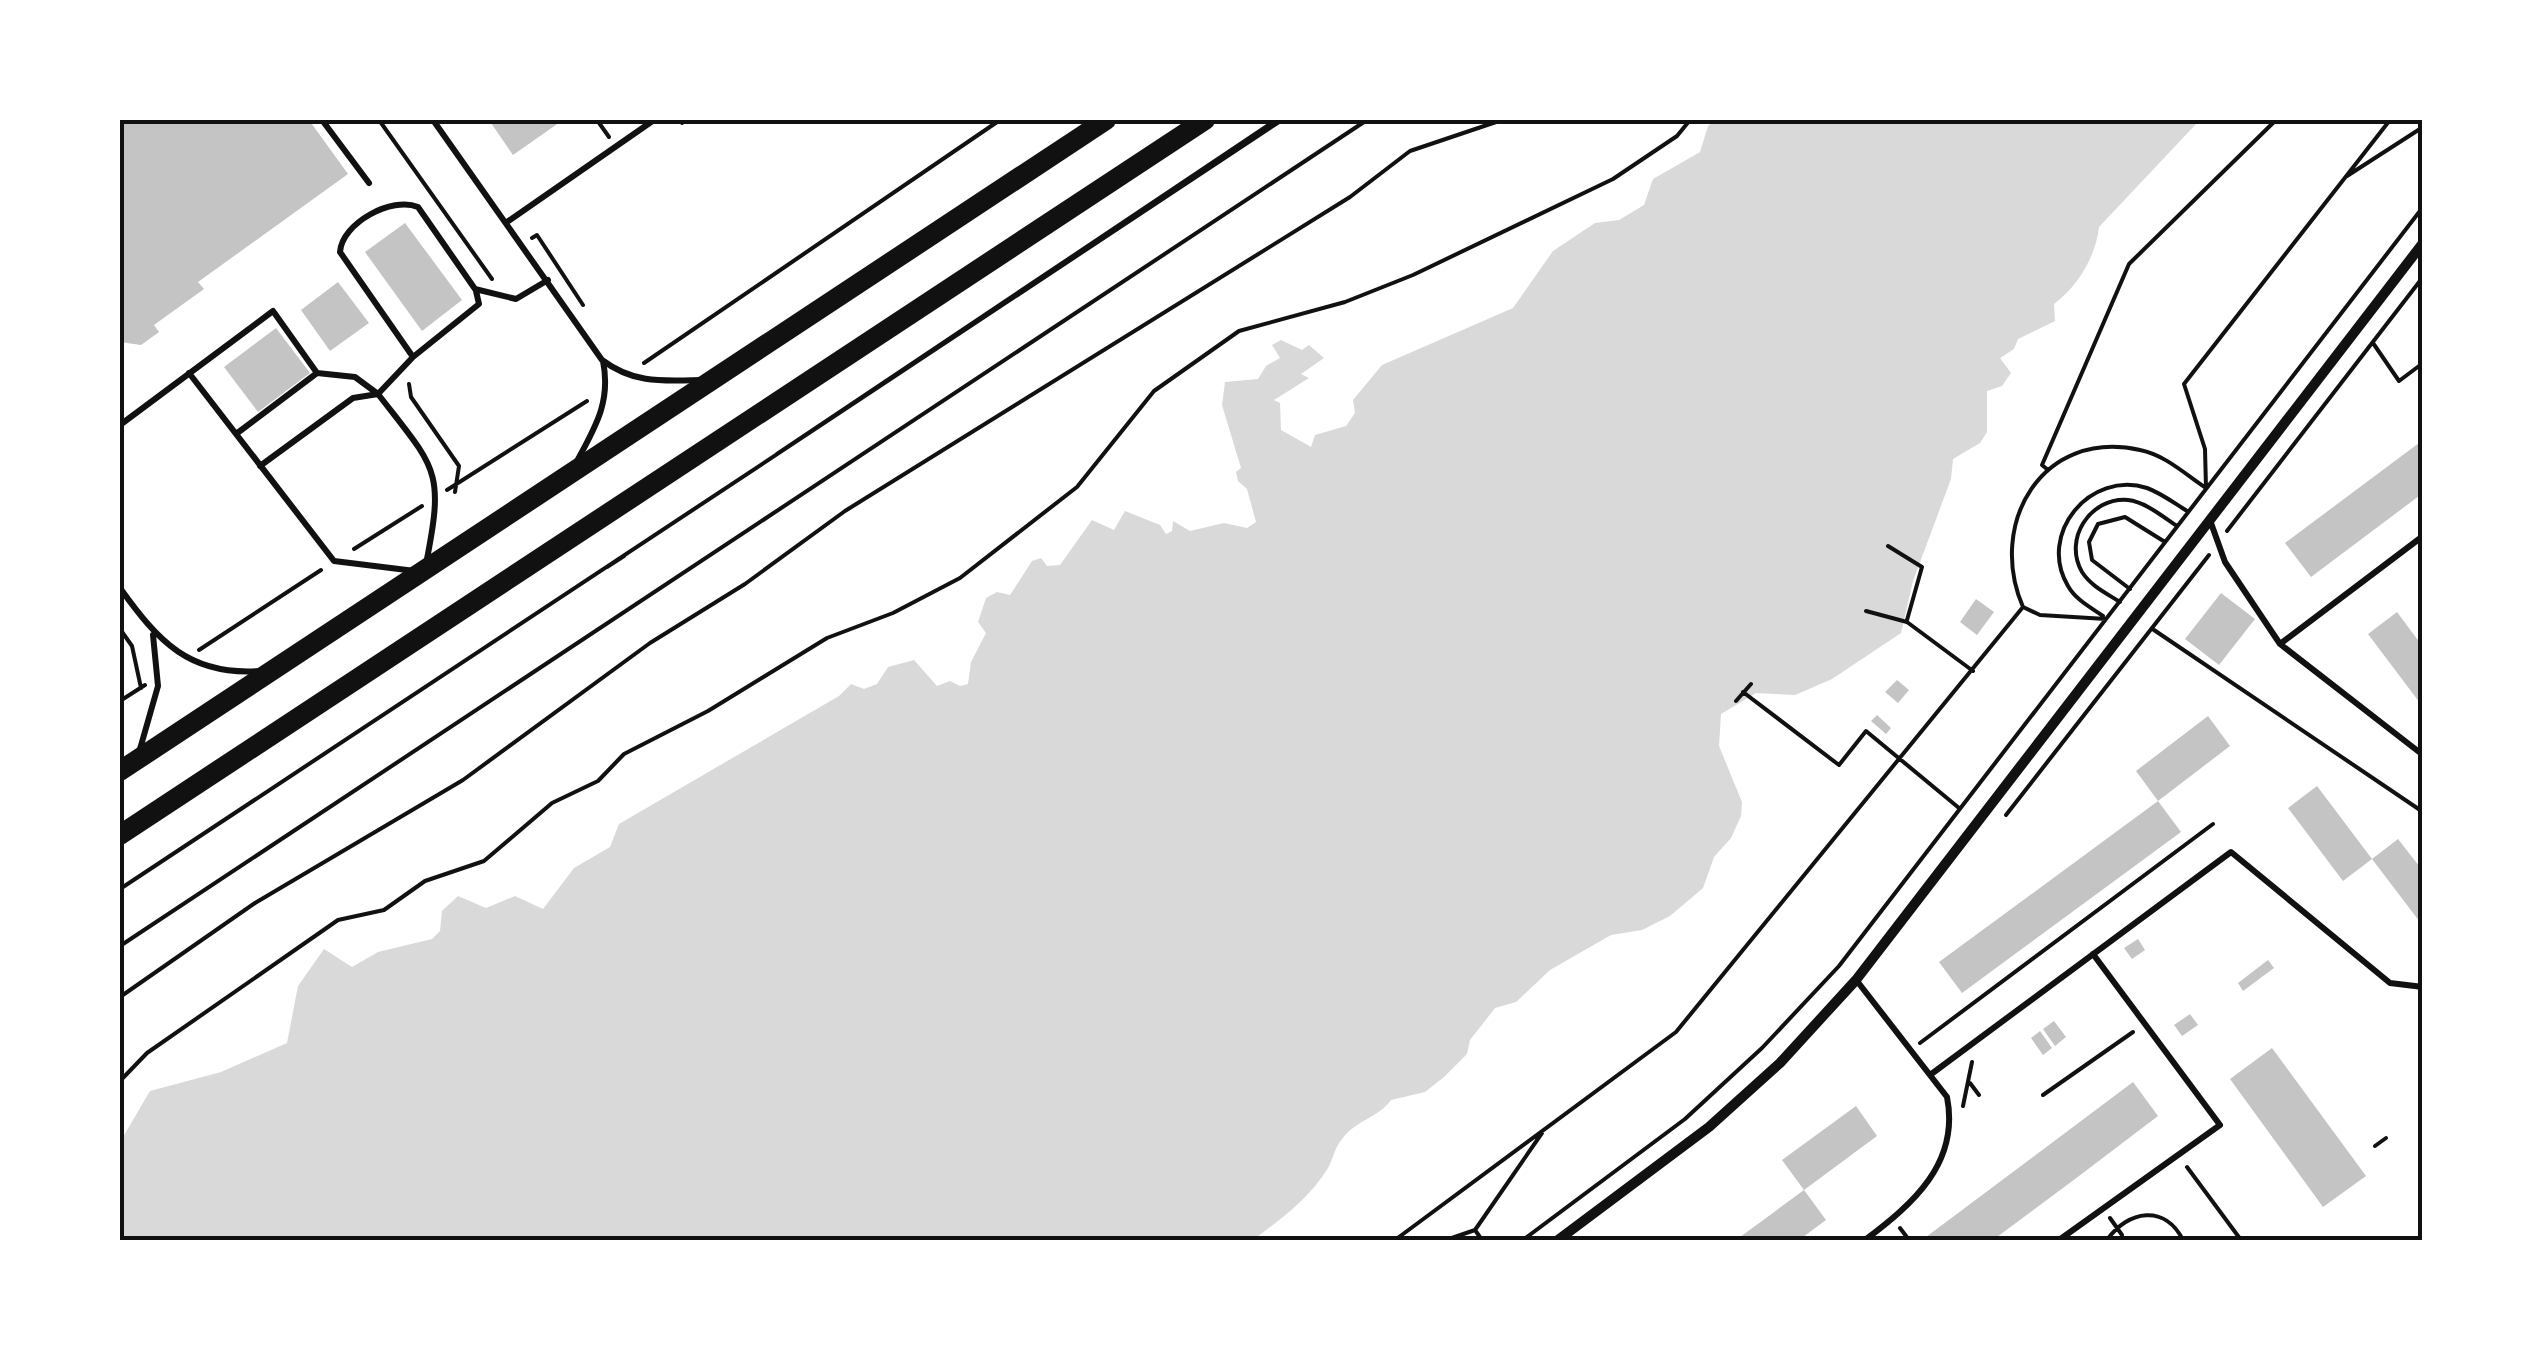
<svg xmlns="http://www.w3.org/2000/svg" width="2543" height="1360" viewBox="0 0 2543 1360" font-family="'Roboto Condensed',sans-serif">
<rect width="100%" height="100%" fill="#fff"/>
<!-- water -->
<path fill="#d9d9d9" d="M1715,120H2224L2197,123L2099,227C2096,256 2078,286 2054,304L2055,321L2018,339L2014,349L2000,358L2011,373L2002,386L1987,391V432L1980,443L1953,459L1951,479L1913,581L1901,633L1832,679L1795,695L1756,693L1721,714L1719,746L1742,802L1741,816L1731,838L1714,857L1703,888L1670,916L1642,930L1611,935L1550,970L1516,1002L1495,1008L1470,1040L1467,1054L1444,1077L1425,1092L1391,1100C1378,1118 1356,1120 1342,1139C1335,1147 1333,1159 1328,1168C1309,1199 1282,1218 1253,1240H120V1142L150,1091L221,1072L287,1043L298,986L324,949L352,967L378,952L432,939L440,931L442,911L458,896L486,908L515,896L543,909L574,868L610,847L619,824L839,696L851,684L864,689L877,684L888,667L914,660L937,686L950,681L960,686L968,684L971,662L986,633L978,622L986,598L997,592L1010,595L1032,561L1041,558L1047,566L1060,565L1092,520L1114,530L1125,511L1160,525L1166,534L1172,531L1173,521L1190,531L1224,523L1247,528L1256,522L1247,489L1238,481L1236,472L1241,468L1222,405L1225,382L1258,379L1266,366L1280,358L1272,345L1281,340L1302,350L1309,345L1324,358L1301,374L1309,378L1274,400L1280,403L1281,430L1311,447L1315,435L1346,426L1355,413L1353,400L1382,365L1513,308L1553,251L1595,223L1619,220L1644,205L1653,179L1700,152L1708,126Z"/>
<!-- building -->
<path fill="#c4c4c4" d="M120,120H309L348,174L198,282L204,289L154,325L159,332L141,345L120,342Z
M489,120H563L513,155Z
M405,223L462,300L422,331L365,252Z
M338,282L369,323L330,351L301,310Z
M276,328L310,373L258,412L224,367Z
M2423,440V493L2311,577L2285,543Z
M2221,593L2255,619L2219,665L2185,639Z
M1976,599L1994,612L1977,635L1960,622Z
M2397,612L2423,647V707L2368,634Z
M1897,680L1909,690L1898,703L1885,692Z
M1877,715L1891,728L1886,734L1871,721Z
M2208,716L2230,746L2158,801L2136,771Z
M2317,786L2372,859L2343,881L2288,808Z
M2158,801L2181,832L1962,993L1939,962Z
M2398,839L2423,871V926L2372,859Z
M2138,939L2145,950L2132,959L2124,948Z
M2268,960L2274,968L2243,991L2238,983Z
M2190,1014L2198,1025L2182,1036L2174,1025Z
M2054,1021L2066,1037L2055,1046L2043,1029Z
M2040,1031L2052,1048L2043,1055L2031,1038Z
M2272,1048L2366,1176L2323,1207L2230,1079Z
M2133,1082L2158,1116L2079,1176L1993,1240H1922Z
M1856,1106L1877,1136L1804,1190L1782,1160Z
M1804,1190L1826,1220L1799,1240H1736Z"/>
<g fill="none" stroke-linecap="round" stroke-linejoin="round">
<!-- path -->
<path stroke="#111" stroke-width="4" d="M379,120L492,279
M597,120L609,137
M680,120L682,123
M2347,176L2423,127
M532,238L537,235L583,305
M2373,343L2399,381L2423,363
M644,363L1000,120
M409,384L411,397L459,466L455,492
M777,454L1276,120
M2048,470L2042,465L2129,264L2276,120
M2206,488L2205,449L2184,384L2390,120
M447,490L587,401
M2227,531L2423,277
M1888,546L1922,567L1907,620
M354,549L422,506
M607,567L624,556
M2130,589L2092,560L2089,542L2098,524L2125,517L2165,542
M2120,602C2106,593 2091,586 2082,572C2063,539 2090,497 2128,500C2146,502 2163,517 2177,526
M1866,611L1907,622L1973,671
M2103,616C2090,607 2076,600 2068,586C2037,534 2090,470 2147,488C2161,493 2174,503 2187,511
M2106,619L2040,615L2023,607C1987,524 2042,428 2140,450C2165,455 2185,474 2206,488
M120,629L132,646L141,688
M2154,630L2423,812
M199,650L321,570
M1743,692L1839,765L1866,731L1959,808
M120,701L145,685
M1736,701L1751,684
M2006,815L2209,555
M120,889L1282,120
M120,946L1367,120
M120,997L255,903L463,780L650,643L745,584L845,511L1350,197L1410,151L1502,120
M1920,1043L2213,824
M120,1081L147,1053L338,920L384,910L425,881L484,861L552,803L598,781L624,754L708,711L827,638L893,613L960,578L1077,487L1154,391L1239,331L1345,302L1413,275L1613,179L1677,136L1690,120
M1970,1083L1979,1095
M2043,1095L2133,1032
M1963,1106L1972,1062
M2375,1146L2386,1138
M2187,1167L2241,1240
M2110,1218L2122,1235
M1900,1228L1909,1240
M1395,1240L1676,1032L2023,607
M1446,1240L1475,1230
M1482,1240L1475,1230L1542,1133
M1523,1240L1685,1119L1762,1048L1839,966L2423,207
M2107,1240C2128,1210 2165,1204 2183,1240"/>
<!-- service -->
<path stroke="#111" stroke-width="6" d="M322,120L369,183
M433,120L602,360C634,384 663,381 701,380
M507,222L654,120
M413,357L340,252C342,223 392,196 418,207L475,289L516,299L548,280
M189,373L334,561L415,571
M120,425L273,311L317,373
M236,434L317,373L355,377L378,394L413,357L479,304L476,291
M577,461C596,426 611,401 603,361
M260,466L353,398L378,394C436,469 445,469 426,564
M2211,523L2225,562L2280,644L2423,755
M120,588C158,641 189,676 260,671
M2280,644L2423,536
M140,749L158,686L153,635
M1857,981L1947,1097C1960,1163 1913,1204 1865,1240
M1930,1075L2231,852L2390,983L2423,987
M2059,1240L2220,1125L2093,954"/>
<!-- minor -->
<path stroke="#111" stroke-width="10" d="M1558,1240L1709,1127L1780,1063L1856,980L2423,243"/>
<!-- primary -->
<path stroke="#111" stroke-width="20" d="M120,771L1106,120
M120,835L1205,120"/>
</g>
<!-- border -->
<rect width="2543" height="1360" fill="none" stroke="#ffffff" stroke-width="245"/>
<rect x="122" y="122" width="2298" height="1116" fill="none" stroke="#111" stroke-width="4"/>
</svg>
